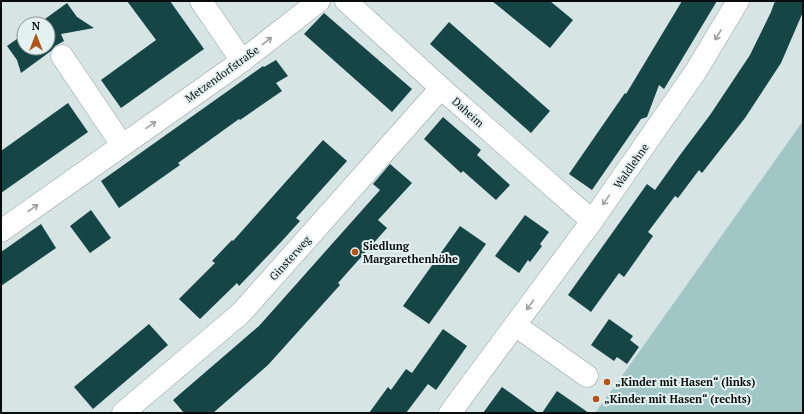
<svg xmlns="http://www.w3.org/2000/svg" width="804" height="414" viewBox="0 0 804 414" font-family="'PT Serif',serif">
<rect width="100%" height="100%" fill="#d6e4e4"/>
<!-- green -->
<path fill="#a0c6c6" d="M803,121V413H595L617,383Z"/>
<!-- building -->
<path fill="#164546" d="M127,1H170L204,49L121,108L101,80L156,40Z
M492,1H550L573,20L550,48Z
M682,1H717L664,89L659,85L647,117L641,119L592,190L569,174L625,93L626,94Z
M775,1H803V12L781,63L745,118L702,173L699,170L678,198L675,196L648,232L653,236L624,277L619,273L591,312L568,295L647,184L655,190L680,155L710,115L750,55L771,12Z
M67,3L77,17L94,28L61,34L64,41L55,46L51,51L21,73L17,60L7,46L24,34V48H48V24H38Z
M324,13L412,89L392,112L304,34Z
M449,22L550,111L531,133L430,44Z
M276,60L288,76L276,83L282,91L240,120L239,119L178,163L180,165L119,208L101,181L263,66L264,67Z
M68,103L88,132L1,193V151Z
M443,117L481,150L477,155L510,185L496,200L463,171L461,173L424,139Z
M323,140L347,161L296,218L300,221L281,242L239,286L237,283L200,319L179,299L215,263L212,261L232,240L233,241Z
M390,164L412,183L378,220L387,228L338,283L340,285L268,365L213,413H184L173,400L259,326L380,190L373,184Z
M91,210L111,238L90,253L70,226Z
M525,215L549,232L540,244L542,246L530,262L528,260L519,273L495,256Z
M41,224L56,248L1,286V252Z
M460,226L486,244L429,324L403,306Z
M609,319L633,336L630,340L639,347L627,364L617,357L614,361L591,345Z
M149,324L168,345L93,409L74,387Z
M443,329L467,346L436,390L428,384L406,413H369L388,387L391,390L406,369L412,373Z
M502,387L538,413H483Z
M557,391L589,413H542Z"/>
<g fill="none" stroke-linecap="round" stroke-linejoin="round">
<!-- street casing -->
<g stroke="#95a2a2" stroke-width="23">
<path id="street" d="M201,1L242,61
M346,1L441,88L592,221
M62,56L122,145
M1,231L242,61L319,1
M515,325L587,376
M123,413L241,313L441,88
M450,413L592,221L696,71L738,1"/>
</g>
<!-- street -->
<use href="#street" stroke="#fff" stroke-width="22"/>
</g>
<!-- one-way arrows -->
<defs><path id="oneway-shaft" d="M-6 0H5M1.5-3L5.5 0L1.5 3" fill="none" stroke-width="1.6" stroke-linecap="round" stroke-linejoin="round"/></defs>
<g stroke="#9c9e9e">
<use href="#oneway-shaft" transform="translate(718 35) rotate(121)"/>
<use href="#oneway-shaft" transform="translate(267 41) rotate(-38)"/>
<use href="#oneway-shaft" transform="translate(151 125) rotate(-35)"/>
<use href="#oneway-shaft" transform="translate(606 200) rotate(125)"/>
<use href="#oneway-shaft" transform="translate(33 208) rotate(-35)"/>
<use href="#oneway-shaft" transform="translate(530 305) rotate(127)"/>
</g>
<!-- markers -->
<g fill="#b55218" stroke="#e3f1f1" stroke-width="1.5">
<circle cx="355" cy="252" r="4"/>
<circle cx="607" cy="382" r="4"/>
<circle cx="596" cy="399" r="4"/>
</g>
<g text-anchor="middle" dominant-baseline="central" stroke-width="4" stroke-linejoin="round" paint-order="stroke">
<!-- street labels -->
<g font-size="11" fill="#080c0c" stroke="#e3f1f1">
<text transform="translate(222 74) rotate(-36)">Metzendorfstraße</text>
<text transform="translate(468 112) rotate(42)">Daheim</text>
<text transform="translate(631 166) rotate(-55)">Waldlehne</text>
<text transform="translate(290 258) rotate(-48)">Ginsterweg</text>
</g>
<!-- poi labels -->
<g font-size="11" font-weight="bold" fill="#080c0c" stroke="#e3f1f1" text-anchor="start">
<text x="363" y="246">Siedlung<tspan x="363" dy="13">Margarethenhöhe</tspan></text>
<text x="615" y="382">„Kinder mit Hasen“ (links)</text>
<text x="604" y="399">„Kinder mit Hasen“ (rechts)</text>
</g>
</g>
<!-- border -->
<rect width="804" height="414" fill="none" stroke="#080c0c" stroke-width="4"/>
<!-- north arrow -->
<g transform="translate(36 36)"><circle r="19" fill="#e3f1f1" stroke="#8b9595"/>
<path d="M0-3L7 15L0 10L-7 15Z" fill="#b55218"/>
<text y="-6" font-size="11" font-weight="bold" text-anchor="middle" fill="#080c0c">N</text>
</g>
</svg>
